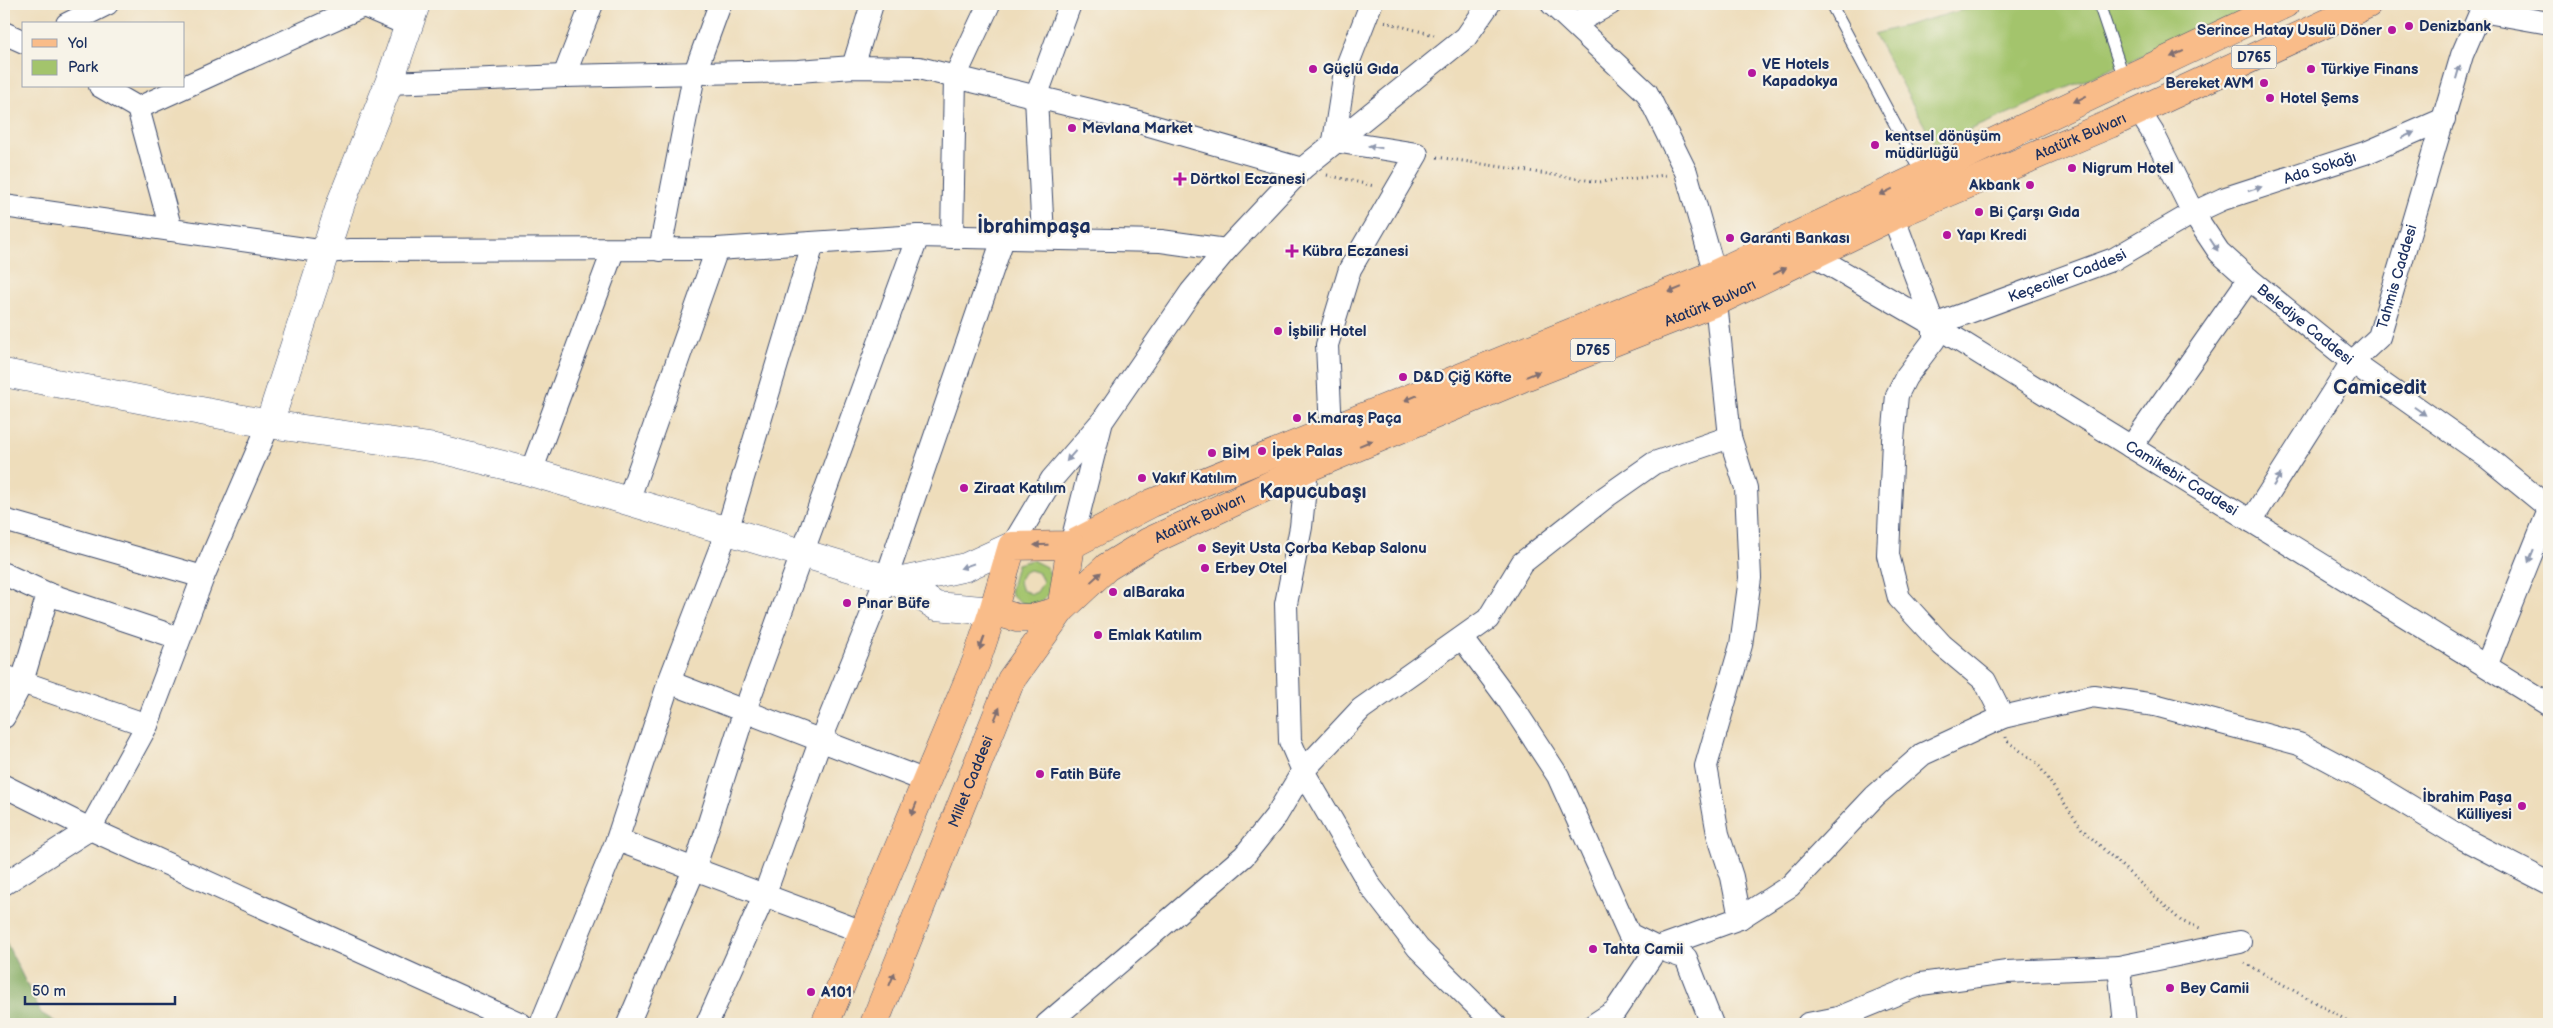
<svg xmlns="http://www.w3.org/2000/svg" width="2553" height="1028" viewBox="0 0 2553 1028" font-family="'Balsamiq Sans',sans-serif">
<rect width="100%" height="100%" fill="#f7f3e8"/>
<filter id="ink" filterUnits="userSpaceOnUse"><feTurbulence type="fractalNoise" baseFrequency=".02" numOctaves="2"/><feDisplacementMap in="SourceGraphic" scale="10" xChannelSelector="R" yChannelSelector="G"/><feConvolveMatrix kernelMatrix="1 2 1 2 8 2 1 2 1" color-interpolation-filters="sRGB"/></filter>
<filter id="wash" filterUnits="userSpaceOnUse"><feTurbulence type="fractalNoise" baseFrequency=".0096" numOctaves="4" result="noise"/><feDisplacementMap in="SourceGraphic" scale="20" xChannelSelector="R" yChannelSelector="G"/><feGaussianBlur stdDeviation="1.12" result="paint"/><feColorMatrix in="noise" values="0 0 0 0 0 0 0 0 0 0 0 0 0 0 0 0 0 1.4 0 .05"/><feComposite in="paint" operator="in"/></filter>
<g filter="url(#wash)">
<rect width="100%" height="100%" fill="#edb"/>
<!-- green -->
<path fill="#a3c46c" stroke="#5f7a65" fill-rule="evenodd" d="M1985,4H2261L1935,145L1874,34Z
M1032,560L1046,567C1055,580 1053,590 1042,601C1029,607 1018,604 1010,592L1017,564ZM1029,570L1039,573L1043,582L1037,592L1032,594L1022,590C1017,581 1019,574 1029,570Z"/>
<!-- forest -->
<path fill="#82aa60" stroke="#4e6c5f" d="M4,938L41,1013L59,1024H4Z"/>
</g>
<g filter="url(#ink)">
<g fill="none" stroke-linecap="round" stroke-linejoin="round">
<!-- service casing -->
<g stroke="#3b496c" stroke-width="13">
<path id="service" d="M1831,4L1922,175
M2099,4L2124,78"/>
</g>
<!-- minor casing -->
<g stroke="#3b496c" stroke-width="24">
<g id="minor">
<path d="M359,4L408,25"/>
<path d="M1552,4L1647,93L1686,172L1715,274"/>
<path d="M2481,11L2549,23"/>
<path d="M1575,23L1610,4"/>
<path d="M67,24L107,4"/>
<path d="M4,33L24,42"/>
<path d="M853,67L872,4"/>
<path d="M564,76L592,4"/>
<path d="M389,83L564,76L798,71L853,67L919,68L1135,121L1302,169"/>
<path d="M100,86L138,108L363,6"/>
<path d="M138,108L171,230"/>
<path id="s1" d="M2139,111L2153,133L2193,213L2219,252L2249,279L2352,362L2488,458L2549,508"/>
<path d="M1334,141L1345,71L1371,4"/>
<path d="M4,206L326,252L351,250L717,249L918,236L1161,241L1226,250"/>
<path d="M1893,216L1934,325V340L1906,377L1897,395L1893,440L1888,555L1899,598L1942,645L1985,681L2003,717"/>
<path d="M952,237L955,77L989,4"/>
<path d="M1043,237L1036,97L1070,4"/>
<path d="M660,250L694,75L720,4"/>
<path id="s2" d="M1813,255L1934,325L2549,705"/>
<path d="M1716,302L1730,437L1746,488L1750,578L1741,645L1706,766L1718,834L1732,877L1740,918"/>
<path id="s3" d="M1934,325L2114,259L2193,213L2223,199L2368,152L2444,119"/>
<path d="M1331,430L1327,345L1350,269L1417,154L1334,141"/>
<path d="M2131,447L2249,279"/>
<path d="M1307,468L1301,527L1286,604L1290,741L1303,771L1371,887L1418,948L1495,1024"/>
<path d="M531,472L613,251"/>
<path d="M628,501L717,249"/>
<path d="M4,520L203,577"/>
<path id="s4" d="M2251,521L2352,362L2379,337L2462,55L2481,11"/>
<path d="M1071,545L1101,425"/>
<path d="M1012,546L1052,479L1103,420L1191,292L1226,250L1302,169L1466,37L1489,4"/>
<path d="M4,574L48,594L179,638"/>
<path d="M1463,639L1509,701L1558,776L1629,934L1657,948L1686,958L1712,1024"/>
<path d="M2487,664L2549,510"/>
<path d="M4,676L147,725"/>
<path d="M669,682L926,781"/>
<path d="M4,717L22,682L48,594"/>
<path d="M4,786L90,829L521,1024"/>
<path d="M617,840L863,932"/>
<path d="M4,884L90,829L147,725L203,577L269,424"/>
<path d="M2119,967L2125,1024"/>
<path d="M541,1024L617,840L669,682L727,531L813,244"/>
<path d="M628,1024L694,870L744,713L918,236"/>
<path d="M707,1024L764,896L820,742L886,579L1003,239"/>
<path d="M1047,1024L1244,856L1276,816L1303,771L1361,709L1488,619L1522,563L1607,496L1654,463L1730,437"/>
<path d="M1595,1024L1615,1011L1657,948L1740,918L1790,886L1875,796L1923,754L2003,717L2093,696L2155,705L2299,744L2370,782L2464,839L2549,883"/>
<path d="M1808,1024L1838,1018L1921,984L2007,972L2119,967L2240,942"/>
</g>
</g>
<!-- tertiary casing -->
<g stroke="#3b496c" stroke-width="29">
<path id="tertiary" d="M4,373L269,424L436,448L531,472L898,582L936,606L993,611
M269,424L342,200L389,83L416,4
M898,582L966,567L1012,546"/>
</g>
<!-- primary casing -->
<g stroke="#3b496c" stroke-width="29">
<g id="primary">
<path id="s5" d="M993,611L1017,618H1032L1061,610L1107,567L1148,542L1307,468L1522,378L1716,302L1893,216L2110,124L2368,4"/>
<path d="M825,1024L976,662L993,611L1012,546L1071,545L1152,503L1715,274L2285,4"/>
<path id="s6" d="M874,1024L1011,680L1061,610L1071,545"/>
</g>
</g>
<!-- path -->
<path stroke="#3b496c" stroke-width="3" stroke-dasharray="1 4" stroke-linecap="butt" d="M1385,22L1434,35
M1437,157L1599,182L1666,175
M1327,175L1374,186
M2006,737L2007,741L2037,763L2082,829L2181,921L2200,928
M2245,963L2353,1024"/>
<!-- service -->
<use href="#service" stroke="#fff" stroke-width="11"/>
<!-- minor -->
<use href="#minor" stroke="#fff" stroke-width="22"/>
<!-- tertiary -->
<use href="#tertiary" stroke="#fff" stroke-width="28"/>
<!-- primary -->
<use href="#primary" stroke="#f9bc89" stroke-width="28"/>
</g>
<!-- one-way arrows -->
<defs><path id="oneway-solid" d="M-6-.8H1V-3.2L6.5 0L1 3.2V.8H-6Z" transform="scale(1.25)"/></defs>
<g fill="#7f6e71">
<use href="#oneway-solid" transform="translate(2177 54) rotate(155)"/>
<use href="#oneway-solid" transform="translate(2080 99) rotate(154)"/>
<use href="#oneway-solid" transform="translate(1886 192) rotate(154)"/>
<use href="#oneway-solid" transform="translate(1780 271) rotate(-26)"/>
<use href="#oneway-solid" transform="translate(1675 290) rotate(158)"/>
<use href="#oneway-solid" transform="translate(1533 374) rotate(-22)"/>
<use href="#oneway-solid" transform="translate(1411 398) rotate(158)"/>
<use href="#oneway-solid" transform="translate(1366 443) rotate(-22)"/>
<use href="#oneway-solid" transform="translate(1041 545) rotate(179)"/>
<use href="#oneway-solid" transform="translate(1096 577) rotate(-43)"/>
<use href="#oneway-solid" transform="translate(982 643) rotate(110)"/>
<use href="#oneway-solid" transform="translate(997 714) rotate(-68)"/>
<use href="#oneway-solid" transform="translate(914 809) rotate(112)"/>
<use href="#oneway-solid" transform="translate(892 979) rotate(-68)"/>
</g>
<g fill="#8d97ae">
<use href="#oneway-solid" transform="translate(2458 72) rotate(-74)"/>
<use href="#oneway-solid" transform="translate(2408 135) rotate(-24)"/>
<use href="#oneway-solid" transform="translate(1375 147) rotate(-171)"/>
<use href="#oneway-solid" transform="translate(2255 189) rotate(-18)"/>
<use href="#oneway-solid" transform="translate(2214 245) rotate(57)"/>
<use href="#oneway-solid" transform="translate(2420 411) rotate(35)"/>
<use href="#oneway-solid" transform="translate(1071 456) rotate(131)"/>
<use href="#oneway-solid" transform="translate(2277 480) rotate(-58)"/>
<use href="#oneway-solid" transform="translate(2531 556) rotate(112)"/>
<use href="#oneway-solid" transform="translate(967 566) rotate(160)"/>
</g>
</g>
<!-- markers -->
<g fill="#b5179e" stroke="#f7f3e8" stroke-width="2">
<circle cx="2409" cy="26" r="5"/>
<circle cx="2392" cy="30" r="5"/>
<circle cx="1313" cy="69" r="5"/>
<circle cx="2311" cy="69" r="5"/>
<circle cx="1752" cy="73" r="5"/>
<circle cx="2264" cy="83" r="5"/>
<circle cx="2270" cy="98" r="5"/>
<circle cx="1072" cy="128" r="5"/>
<circle cx="1875" cy="145" r="5"/>
<circle cx="2072" cy="168" r="5"/>
<path d="M1177.5 171.5h5v5h5v5h-5v5h-5v-5h-5v-5h5z"/>
<circle cx="2030" cy="185" r="5"/>
<circle cx="1979" cy="212" r="5"/>
<circle cx="1947" cy="235" r="5"/>
<circle cx="1730" cy="238" r="5"/>
<path d="M1289.5 243.5h5v5h5v5h-5v5h-5v-5h-5v-5h5z"/>
<circle cx="1278" cy="331" r="5"/>
<circle cx="1403" cy="377" r="5"/>
<circle cx="1297" cy="418" r="5"/>
<circle cx="1262" cy="451" r="5"/>
<circle cx="1212" cy="453" r="5"/>
<circle cx="1142" cy="478" r="5"/>
<circle cx="964" cy="488" r="5"/>
<circle cx="1202" cy="548" r="5"/>
<circle cx="1205" cy="568" r="5"/>
<circle cx="1113" cy="592" r="5"/>
<circle cx="847" cy="603" r="5"/>
<circle cx="1098" cy="635" r="5"/>
<circle cx="1040" cy="774" r="5"/>
<circle cx="2522" cy="806" r="5"/>
<circle cx="1593" cy="949" r="5"/>
<circle cx="2170" cy="988" r="5"/>
<circle cx="811" cy="992" r="5"/>
</g>
<g text-anchor="middle" dominant-baseline="central" stroke-width="4.5" stroke-linejoin="round" paint-order="stroke">
<!-- shield labels -->
<g fill="#f7f3e8" stroke="#5d6a87" stroke-width="1">
<rect x="2231.5" y="45.5" width="45" height="23" rx="4"/>
<rect x="1570.5" y="338.5" width="45" height="23" rx="4"/>
</g>
<g font-size="14" font-weight="bold" fill="#1b2f5e">
<text x="2254" y="57">D765</text>
<text x="1593" y="350">D765</text>
</g>
<!-- poi labels -->
<g font-size="15" font-weight="bold" fill="#1b2f5e" stroke="#f7f3e8" text-anchor="start">
<text x="2419" y="26">Denizbank</text>
<text x="2382" y="30" text-anchor="end">Serince Hatay Usulü Döner</text>
<text x="1762" y="64">VE Hotels<tspan x="1762" dy="17">Kapadokya</tspan></text>
<text x="1323" y="69">Güçlü Gıda</text>
<text x="2321" y="69">Türkiye Finans</text>
<text x="2254" y="83" text-anchor="end">Bereket AVM</text>
<text x="2280" y="98">Hotel Şems</text>
<text x="1082" y="128">Mevlana Market</text>
<text x="1885" y="136">kentsel dönüşüm<tspan x="1885" dy="17">müdürlüğü</tspan></text>
<text x="2082" y="168">Nigrum Hotel</text>
<text x="1190" y="179">Dörtkol Eczanesi</text>
<text x="2020" y="185" text-anchor="end">Akbank</text>
<text x="1989" y="212">Bi Çarşı Gıda</text>
<text x="1957" y="235">Yapı Kredi</text>
<text x="1740" y="238">Garanti Bankası</text>
<text x="1302" y="251">Kübra Eczanesi</text>
<text x="1288" y="331">İşbilir Hotel</text>
<text x="1413" y="377">D&amp;D Çiğ Köfte</text>
<text x="1307" y="418">K.maraş Paça</text>
<text x="1272" y="451">İpek Palas</text>
<text x="1222" y="453">BİM</text>
<text x="1152" y="478">Vakıf Katılım</text>
<text x="974" y="488">Ziraat Katılım</text>
<text x="1212" y="548">Seyit Usta Çorba Kebap Salonu</text>
<text x="1215" y="568">Erbey Otel</text>
<text x="1123" y="592">alBaraka</text>
<text x="857" y="603">Pınar Büfe</text>
<text x="1108" y="635">Emlak Katılım</text>
<text x="1050" y="774">Fatih Büfe</text>
<text x="2512" y="797" text-anchor="end">İbrahim Paşa<tspan x="2512" dy="17">Külliyesi</tspan></text>
<text x="1603" y="949">Tahta Camii</text>
<text x="2180" y="988">Bey Camii</text>
<text x="821" y="992">A101</text>
</g>
<!-- street labels -->
<g font-size="15" fill="#1b2f5e" stroke="#f7f3e8">
<text stroke="none"><textPath href="#s5" startOffset="1198">Atatürk Bulvarı</textPath></text>
<text stroke="none"><textPath href="#s3" startOffset="418">Ada Sokağı</textPath></text>
<text stroke="none"><textPath href="#s3" startOffset="142">Keçeciler Caddesi</textPath></text>
<text stroke="none"><textPath href="#s4" startOffset="288">Tahmis Caddesi</textPath></text>
<text stroke="none"><textPath href="#s5" startOffset="792">Atatürk Bulvarı</textPath></text>
<text stroke="none"><textPath href="#s1" startOffset="275">Belediye Caddesi</textPath></text>
<text stroke="none"><textPath href="#s2" startOffset="431">Camikebir Caddesi</textPath></text>
<text stroke="none"><textPath href="#s5" startOffset="238">Atatürk Bulvarı</textPath></text>
<text stroke="none"><textPath href="#s6" startOffset="261">Millet Caddesi</textPath></text>
</g>
<!-- district labels -->
<g font-size="20" font-weight="bold" fill="#1b2f5e" stroke="#f7f3e8">
<text x="1034" y="227">İbrahimpaşa</text>
<text x="2380" y="388">Camicedit</text>
<text x="1313" y="492">Kapucubaşı</text>
</g>
</g>
<!-- margin -->
<rect width="2553" height="1028" fill="none" stroke="#f7f3e8" stroke-width="20"/>
<!-- legend -->
<rect x="22" y="22" width="162" height="65" fill="#f7f3e8" stroke="#9fa5b1"/>
<rect x="32" y="39" width="25" height="8" fill="#f9bc89" stroke="#9fa5b1"/>
<text x="68" y="48" font-size="15" fill="#1b2f5e">Yol</text>
<rect x="32" y="60" width="25" height="15" fill="#a3c46c" stroke="#9fa5b1"/>
<text x="68" y="72" font-size="15" fill="#1b2f5e">Park</text>
<!-- scale -->
<path d="M25 996v8h150v-8" fill="none" stroke="#1b2f5e" stroke-width="2.5"/>
<text x="32" y="996" font-size="15" fill="#1b2f5e" stroke="#f7f3e8" stroke-width="4" paint-order="stroke">50 m</text>
</svg>
